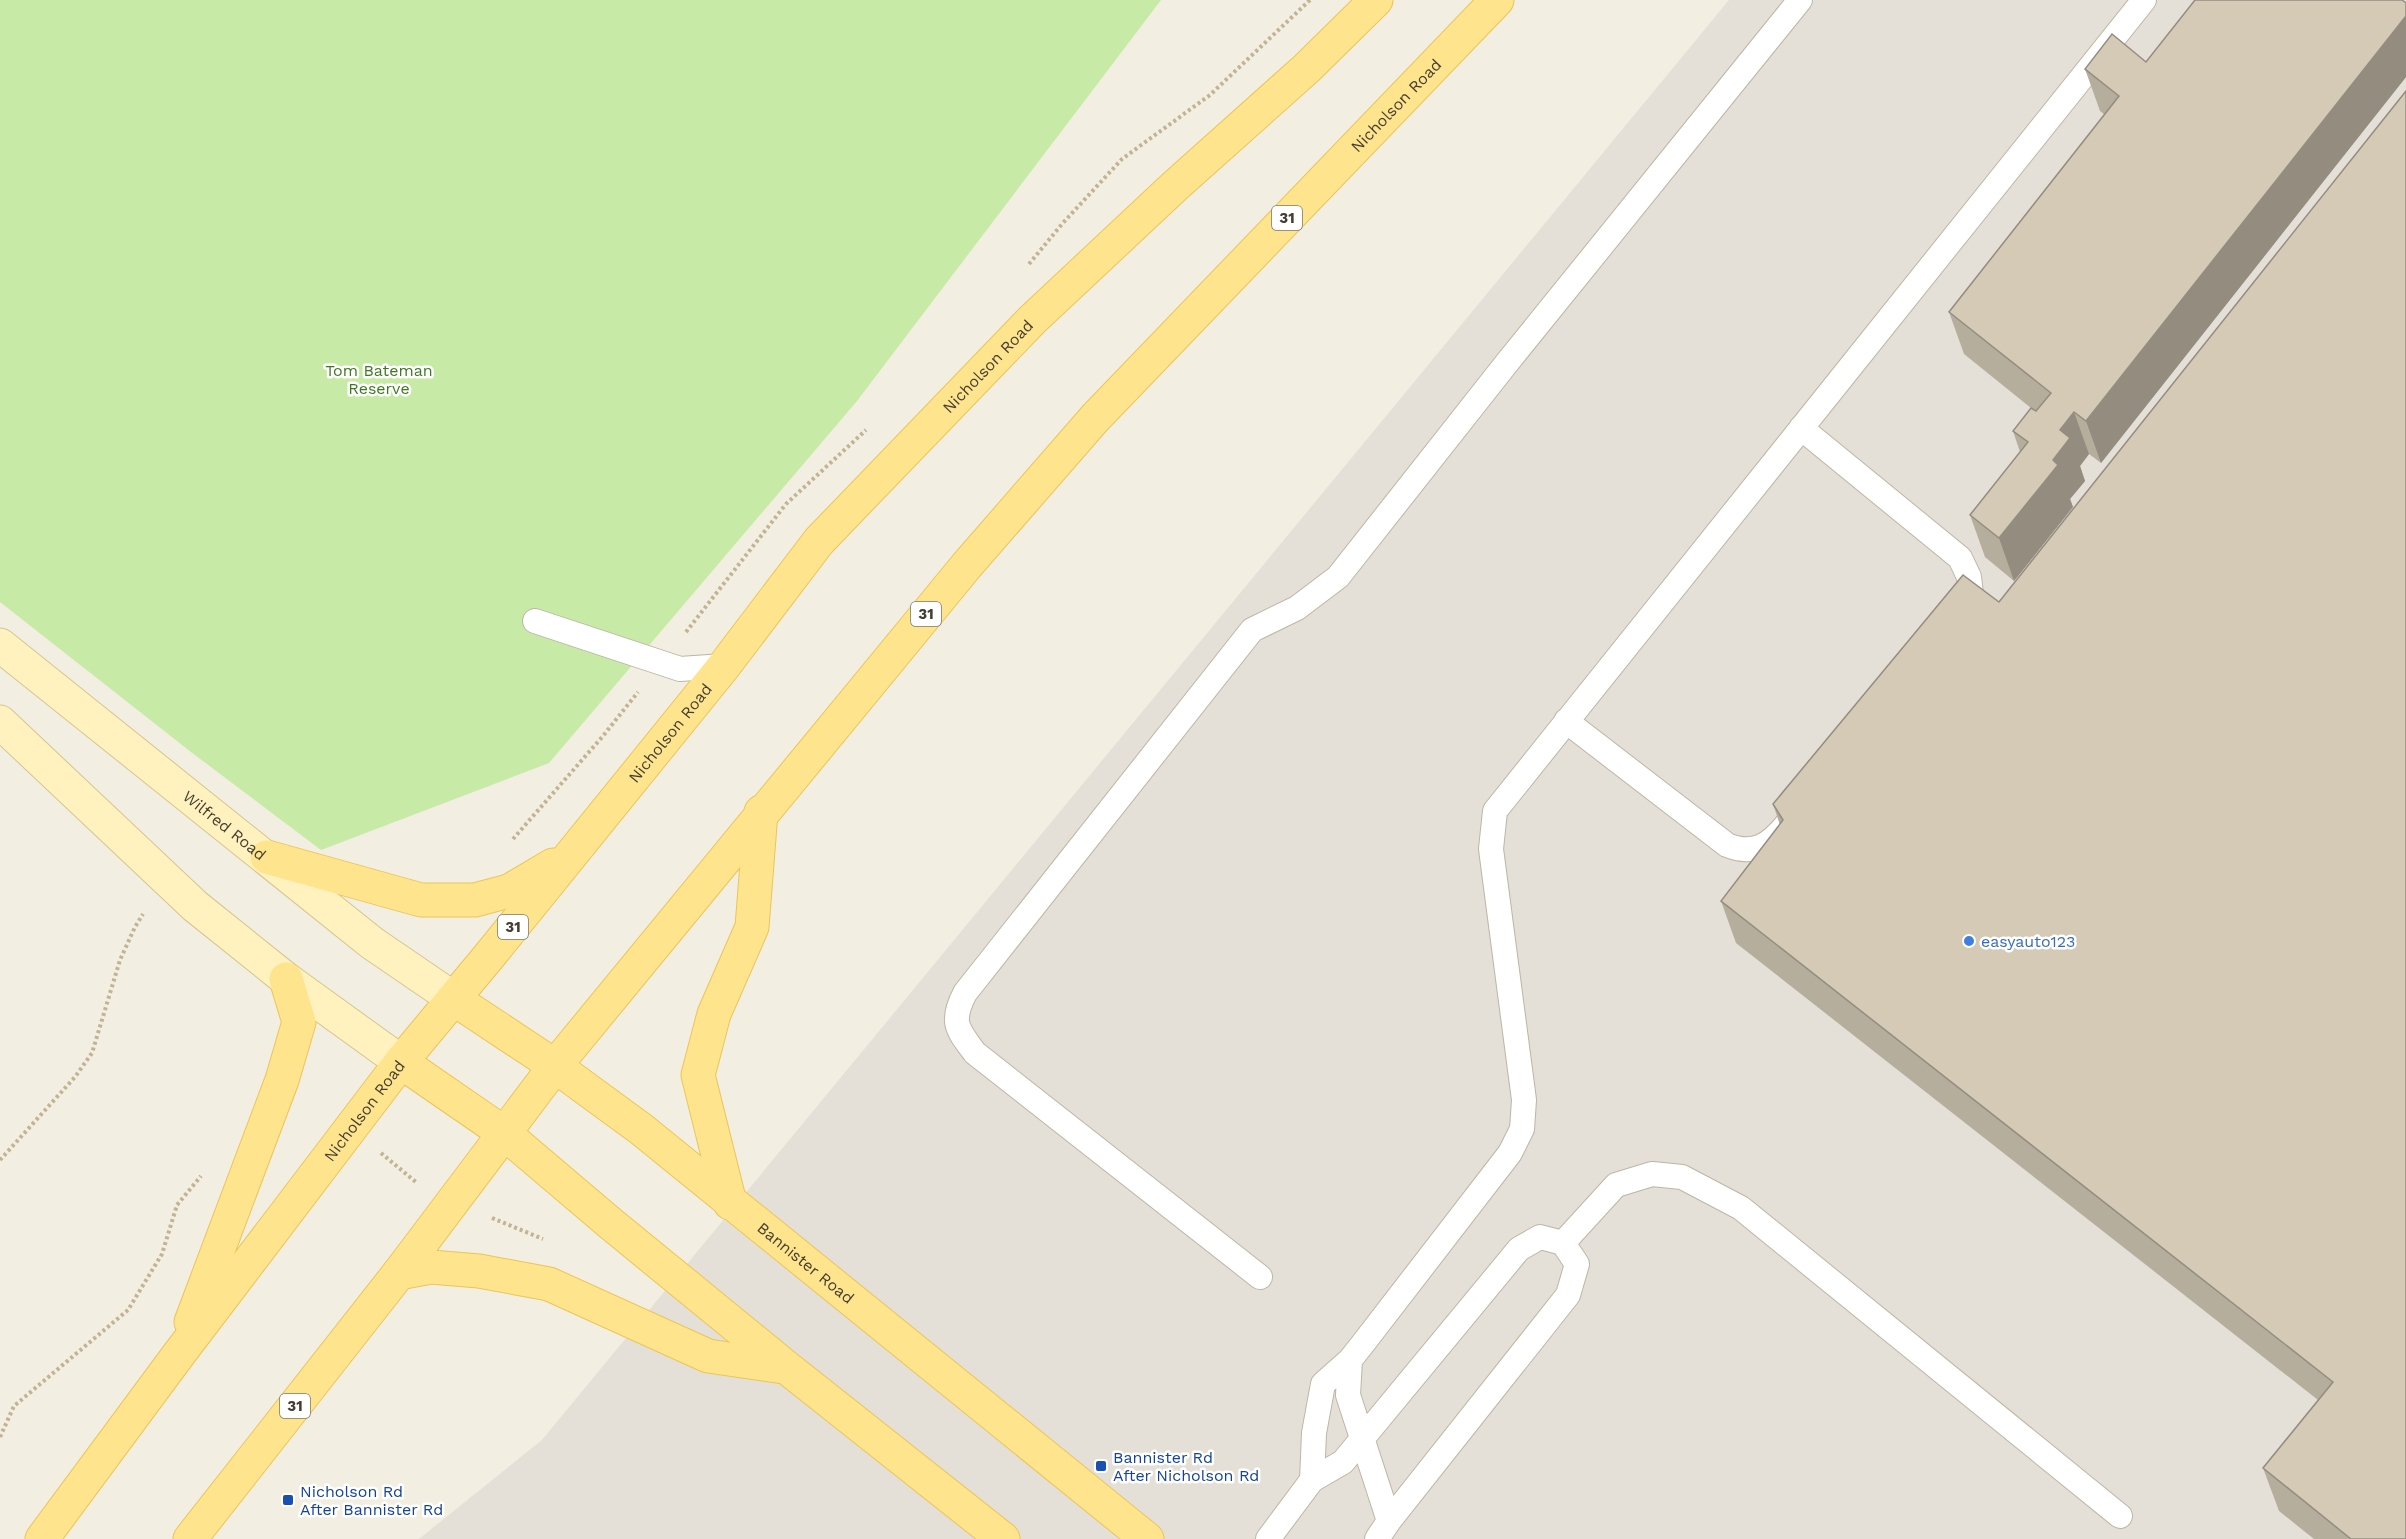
<svg xmlns="http://www.w3.org/2000/svg" width="2406" height="1539" viewBox="0 0 2406 1539" font-family="'Work Sans',sans-serif">
<rect width="100%" height="100%" fill="#f2eee1"/>
<!-- industrial -->
<path fill="#e4dfd7" d="M1729,0H2406V1539H419L542,1440Z"/>
<!-- green -->
<path fill="#c8eaa7" d="M0,0H1161L857,401L549,763L321,850L191,752L0,602Z"/>
<g fill="none" stroke-linecap="round" stroke-linejoin="round">
<!-- lane casing -->
<g stroke="#beb6a4" stroke-width="26">
<path id="lane" d="M1801,428L1960,558L1969,577L1971,594L1961,608
M535,621L680,669L724,666
M1566,721L1727,845C1754,856 1770,845 1787,824
M1563,1243L1616,1185L1652,1174L1682,1177L1741,1208L2120,1516
M1260,1277L975,1053C957,1029 950,1022 965,993L1252,630L1297,608L1338,577L1506,364L1800,0
M1350,1360L1348,1395L1389,1521L1377,1539
M1312,1480L1314,1433L1323,1384L1350,1360L1365,1341L1510,1153L1522,1129L1524,1100L1491,849L1495,811L2144,0
M1268,1539L1312,1480L1343,1462L1519,1249L1540,1237L1563,1243L1577,1264L1568,1295L1389,1521"/>
</g>
<!-- secondary casing -->
<g stroke="#d5c68d" stroke-width="35">
<g id="secondary">
<path id="s1" d="M0,645L372,943L454,999"/>
<path d="M0,722L195,906L286,979L401,1062"/>
</g>
</g>
<!-- primary casing -->
<g stroke="#ebc557" stroke-width="35">
<g id="primary">
<path d="M267,857L421,900H475L509,891L553,865"/>
<path id="s2" d="M454,999L555,1066L641,1129L1147,1539"/>
<path d="M401,1062L504,1133L610,1223L786,1367L1003,1539"/>
<path d="M730,1203L698,1075L714,1014L752,927L761,812"/>
<path d="M399,1273L431,1267L479,1271L549,1284L708,1356L784,1367"/>
<path d="M191,1322L282,1080L299,1022L286,979"/>
<path id="s3" d="M42,1539L179,1354L401,1062L490,955L724,666L819,541L1032,320L1175,186L1307,68L1376,0"/>
<path id="s4" d="M190,1539L399,1273L555,1066L967,565L1095,418L1497,0"/>
</g>
</g>
<!-- path -->
<path stroke="#c1b394" stroke-width="4" stroke-dasharray="3 3" stroke-linecap="butt" d="M1029,264L1062,224L1122,159L1210,95L1310,0
M686,632L786,504L866,430
M513,839L603,736L638,692
M381,1153L417,1183
M0,1160L75,1077L92,1053L120,960L135,927L143,914
M492,1218L543,1239
M0,1437L14,1406L128,1310L162,1254L177,1205L201,1176"/>
<!-- lane -->
<use href="#lane" stroke="#fff" stroke-width="24"/>
<!-- secondary -->
<use href="#secondary" stroke="#fff2bf" stroke-width="33"/>
<!-- primary -->
<use href="#primary" stroke="#ffe48e" stroke-width="33"/>
</g>
<!-- wall -->
<path fill="#b6ae9d" d="M2406,3V77L2101,463L2089,454L2080,466L2085,481L2070,499L2073,507L2014,581L1985,557L1970,515L2020,452L2013,431L2031,408L1964,354L1949,312L2105,115L2100,111L2085,69L2146,62Z
M1963,575L2406,1539H2314L2279,1511L2263,1468L2318,1400L1736,943L1721,901L1780,825L1773,804Z"/>
<!-- shaded-wall -->
<path fill="#948d7f" d="M2406,16V77L2101,463L2086,421Z
M2074,412L2089,454L2080,466L2085,481L2070,499L2073,507L2014,581L1999,538L2060,430Z"/>
<!-- building -->
<path fill="#d4cab6" stroke="#948d7f" stroke-width="1.5" d="M2195,0H2402L2406,3V16L2086,421L2074,412L2060,430L2070,438L2053,460L2058,465L1999,538L1970,515L2028,442L2013,431L2031,408L2036,411L2051,393L1949,312L2119,96L2085,69L2112,34L2146,62Z
M2406,91V1539H2351L2263,1468L2333,1382L1721,901L1783,820L1773,804L1963,575L1999,602Z"/>
<!-- markers -->
<circle fill="#3f7fe0" stroke="#fff" stroke-width="2" cx="1969" cy="941" r="6"/>
<g fill="#1a4fb4" stroke="#fff" stroke-width="2">
<rect x="1095" y="1460" width="12" height="12" rx="3"/>
<rect x="282" y="1494" width="12" height="12" rx="3"/>
</g>
<g text-anchor="middle" dominant-baseline="central" stroke-width="5" stroke-linejoin="round" paint-order="stroke">
<!-- shield labels -->
<g fill="#fff" stroke="#7c7870" stroke-width="1.5">
<rect x="1272" y="206" width="30" height="24" rx="4.5"/>
<rect x="911" y="602" width="30" height="24" rx="4.5"/>
<rect x="498" y="915" width="30" height="24" rx="4.5"/>
<rect x="280" y="1394" width="30" height="24" rx="4.5"/>
</g>
<g font-size="15" font-weight="bold" fill="#443e32">
<text x="1287" y="218">31</text>
<text x="926" y="614">31</text>
<text x="513" y="927">31</text>
<text x="295" y="1406">31</text>
</g>
<!-- street labels -->
<g font-size="16" fill="#443e32" stroke="#fff">
<text stroke="none"><textPath href="#s4" startOffset="1875">Nicholson Road</textPath></text>
<text stroke="none"><textPath href="#s3" startOffset="1508">Nicholson Road</textPath></text>
<text stroke="none"><textPath href="#s3" startOffset="1022">Nicholson Road</textPath></text>
<text stroke="none"><textPath href="#s1" startOffset="288">Wilfred Road</textPath></text>
<text stroke="none"><textPath href="#s3" startOffset="536">Nicholson Road</textPath></text>
<text stroke="none"><textPath href="#s2" startOffset="440">Bannister Road</textPath></text>
</g>
<!-- park labels -->
<g font-size="16" fill="#3f7822" stroke="#fff">
<text x="379" y="370">Tom Bateman<tspan x="379" dy="18">Reserve</tspan></text>
</g>
<!-- shop labels -->
<g font-size="16" fill="#366cbe" stroke="#fff" text-anchor="start">
<text x="1981" y="941">easyauto123</text>
</g>
<!-- transit labels -->
<g font-size="16" fill="#164399" stroke="#fff" text-anchor="start">
<text x="1113" y="1457">Bannister Rd<tspan x="1113" dy="18">After Nicholson Rd</tspan></text>
<text x="300" y="1491">Nicholson Rd<tspan x="300" dy="18">After Bannister Rd</tspan></text>
</g>
</g>
</svg>
